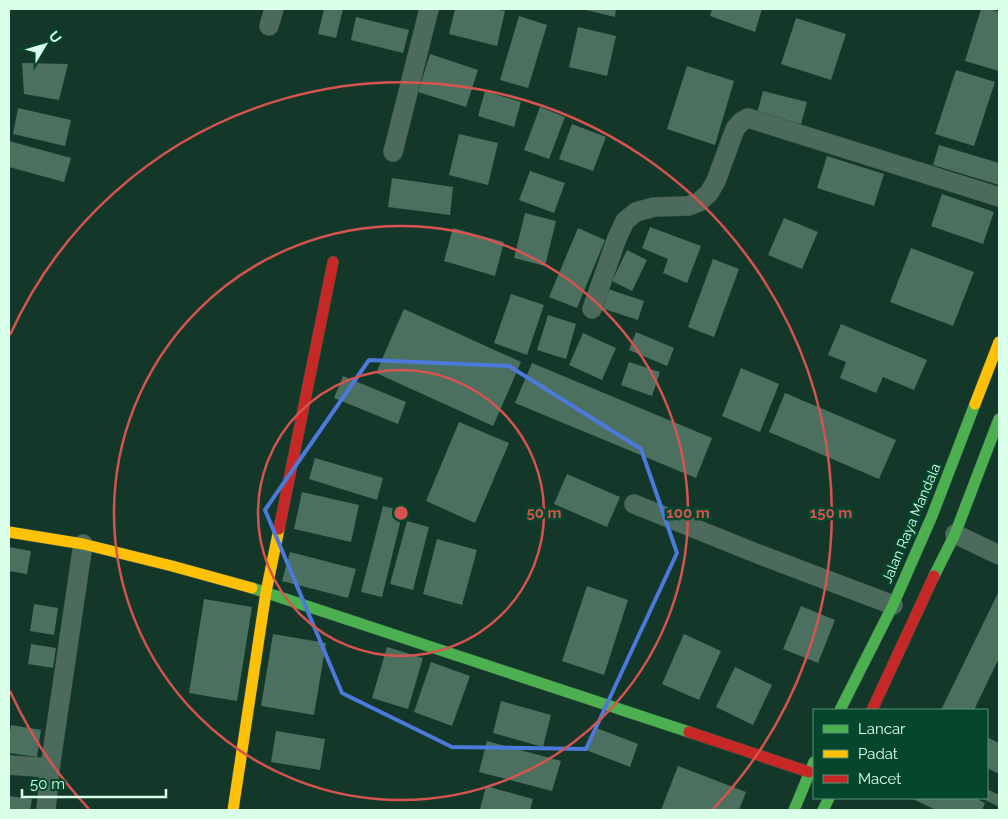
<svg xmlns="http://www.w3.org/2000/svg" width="1008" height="819" viewBox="0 0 1008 819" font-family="Raleway,sans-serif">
<rect width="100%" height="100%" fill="#133829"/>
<!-- building -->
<path fill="#4b705f" d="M324,9H343L336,38L318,34Z
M455,9H494L505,11L497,46L449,34Z
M582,9H616L615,17Z
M712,9H762L755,32L710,16Z
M981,9H990L999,12V71L965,61Z
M519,16L547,25L528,88L500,80Z
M356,17L409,30L403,53L351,40Z
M796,18L846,34L831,80L781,64Z
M578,27L616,36L607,76L569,67Z
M430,54L478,70L466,107L418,92Z
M22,63L68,64L59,100L24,94Z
M687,66L734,81L715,145L667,129Z
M956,70L995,82L974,146L935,134Z
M485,91L521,102L514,127L478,116Z
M763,91L807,102L801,124L757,113Z
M540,107L565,117L549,159L524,150Z
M18,108L71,120L65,146L13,134Z
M572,124L606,137L593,171L559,159Z
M459,134L498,143L488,185L449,175Z
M9,141L71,158L64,182L9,167Z
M939,145L999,163V185L933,165Z
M827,156L884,174L874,206L817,188Z
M530,171L565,183L554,213L519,200Z
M392,178L453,187L450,215L388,207Z
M942,194L994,212L983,244L931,226Z
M525,213L556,221L545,266L514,258Z
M784,218L818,232L802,269L768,255Z
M650,227L701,246L687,283L663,273L668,259L642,248Z
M453,228L504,242L495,276L444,261Z
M578,228L605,240L577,308L549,297Z
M911,248L974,272L953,326L890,302Z
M627,250L647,260L632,291L612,281Z
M713,259L739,269L714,337L688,327Z
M608,289L644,301L638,320L601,308Z
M511,294L544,305L527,355L494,343Z
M404,309L521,362L493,426L376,373Z
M548,315L576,324L566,359L537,350Z
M841,324L927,360L914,390L883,377L876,393L840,378L846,362L828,355Z
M636,332L674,348L667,366L629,350Z
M583,333L616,348L602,380L569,365Z
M629,362L660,372L652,396L621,385Z
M532,363L712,438L696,478L515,403Z
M741,368L779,384L760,432L722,416Z
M343,376L406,402L398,424L334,398Z
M785,393L896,440L879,479L769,432Z
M459,422L509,443L475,523L426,501Z
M315,458L383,478L377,500L309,479Z
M567,474L620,497L607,527L554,504Z
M302,492L359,505L351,542L294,529Z
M383,506L403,511L382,597L361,592Z
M407,521L429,527L413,590L390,584Z
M437,539L477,550L462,605L423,594Z
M9,547L31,551L27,574L9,571Z
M290,552L356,569L348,598L282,581Z
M587,586L628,600L604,675L562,661Z
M999,591V658L974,710H941Z
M204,599L252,607L237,701L189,693Z
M34,604L58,608L54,635L30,631Z
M801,606L835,620L818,663L783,649Z
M273,634L326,643L314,715L261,706Z
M684,634L721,651L699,700L662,684Z
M31,644L56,648L53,668L28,664Z
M387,647L423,658L408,709L372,698Z
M431,662L470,676L452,726L414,712Z
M735,667L772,685L753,725L716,707Z
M501,701L551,715L543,747L493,733Z
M11,725L41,730L37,757L9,753V739Z
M594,727L638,744L630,767L586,750Z
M276,731L325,739L320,770L271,762Z
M987,737L999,743V774L987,768Z
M487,741L561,761L552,791L479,772Z
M678,766L746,792L739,810H661Z
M486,786L533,799L530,810L480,809Z
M9,796L32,799L30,810H9Z
M911,798H975L985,803L982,810H936Z"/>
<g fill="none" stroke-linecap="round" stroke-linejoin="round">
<!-- lane casing -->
<g stroke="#385447" stroke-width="11">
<path id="lane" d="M987,795L999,801"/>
</g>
<!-- street casing -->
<g stroke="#385447" stroke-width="20">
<path id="street" d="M269,26L274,9
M393,152L429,9
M592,309L617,238L625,221L636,212L654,207L688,206L699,202L709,193L716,181L735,129L741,122L748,118L999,197
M634,504L758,554L893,605
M955,534L999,555
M9,765L50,768
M46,810L50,768L83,544"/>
</g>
<!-- fast casing -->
<g stroke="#385447" stroke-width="12">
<path id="fast" d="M934,576L955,534L999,419
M252,588L689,732
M840,710L893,605L932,516L975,404
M794,810L814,762
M823,810L829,798"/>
</g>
<!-- slow casing -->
<g stroke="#385447" stroke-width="12">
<path id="slow" d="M975,404L999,342
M9,532L83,544L172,566L252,588
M233,810L266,592L279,529"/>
</g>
<!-- jam casing -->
<g stroke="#385447" stroke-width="12">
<path id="jam" d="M279,529L333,262
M872,710L934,576
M689,732L809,772"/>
</g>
<!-- lane -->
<use href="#lane" stroke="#4d6b5c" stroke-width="10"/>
<!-- street -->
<use href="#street" stroke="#4d6b5c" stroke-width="19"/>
<!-- fast -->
<use href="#fast" stroke="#4caf50" stroke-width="11"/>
<!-- slow -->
<use href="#slow" stroke="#ffc107" stroke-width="11"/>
<!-- jam -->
<use href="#jam" stroke="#c62828" stroke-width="11"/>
</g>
<!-- marked area -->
<path fill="none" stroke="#4c7adc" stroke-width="4" stroke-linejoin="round" d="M369,360L509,366L641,449L677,553L586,749L452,747L342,693L265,510Z"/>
<!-- distance rings -->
<g fill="none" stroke="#d7534f" stroke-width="2.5">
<circle cx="401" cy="513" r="143"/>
<circle cx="401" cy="513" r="287"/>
<path d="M89 809A430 430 0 0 1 10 691M10 335A430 430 0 1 1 713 809"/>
</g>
<g text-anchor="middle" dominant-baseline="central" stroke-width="5" stroke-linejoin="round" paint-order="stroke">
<!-- street labels -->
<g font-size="14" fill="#d9ffe9" stroke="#04472c">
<text transform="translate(911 523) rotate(-67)">Jalan Raya Mandala</text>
</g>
</g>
<circle cx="401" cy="513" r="8" fill="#d7534f" stroke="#04472c" stroke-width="2.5"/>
<g font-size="15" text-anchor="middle" font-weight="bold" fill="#d7534f" stroke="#04472c" stroke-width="5" stroke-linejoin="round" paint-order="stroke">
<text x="544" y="518">50 m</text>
<text x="688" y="518">100 m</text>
<text x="831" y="518">150 m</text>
</g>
<!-- border -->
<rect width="1008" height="819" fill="none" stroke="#d9ffe9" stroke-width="20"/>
<!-- legend -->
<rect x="813" y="709" width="175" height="90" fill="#04472c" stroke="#599178"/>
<rect x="823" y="725" width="25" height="8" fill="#4caf50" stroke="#599178"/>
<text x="858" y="734" font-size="15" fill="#d9ffe9">Lancar</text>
<rect x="823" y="750" width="25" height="8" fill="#ffc107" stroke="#599178"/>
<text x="858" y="759" font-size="15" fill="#d9ffe9">Padat</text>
<rect x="823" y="775" width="25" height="8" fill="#c62828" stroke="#599178"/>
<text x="858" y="784" font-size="15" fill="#d9ffe9">Macet</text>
<!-- north arrow -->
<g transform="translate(45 45) rotate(52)" stroke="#04472c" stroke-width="4" paint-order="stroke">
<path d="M0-4L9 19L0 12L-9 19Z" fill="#d9ffe9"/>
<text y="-8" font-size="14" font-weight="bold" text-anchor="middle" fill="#d9ffe9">U</text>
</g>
<!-- scale -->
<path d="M22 789v8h144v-8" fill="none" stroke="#d9ffe9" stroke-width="2.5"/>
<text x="30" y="789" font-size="15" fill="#d9ffe9" stroke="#04472c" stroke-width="4" paint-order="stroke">50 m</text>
</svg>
